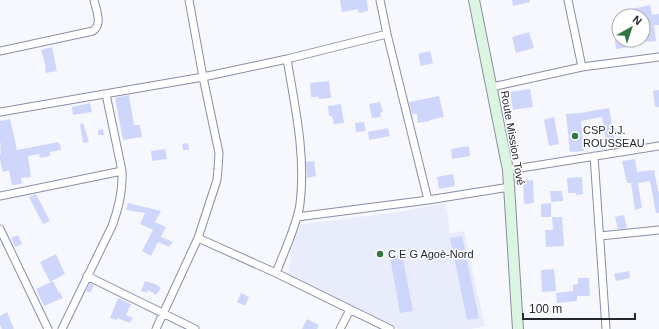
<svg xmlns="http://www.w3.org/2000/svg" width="659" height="329" viewBox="0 0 659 329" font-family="Arial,sans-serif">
<rect width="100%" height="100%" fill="#f7f8fe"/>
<!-- built -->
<path fill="#e9ecfa" d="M445,203L448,217L450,233L464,231L485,326L471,329H398L288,275L296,225L399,212Z"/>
<!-- building -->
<path fill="#cfd6fb" d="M340,0H367L368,11L359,13L358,9L342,12Z
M512,0H530V2L513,6Z
M650,5L652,15L659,14V25H654L656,41L645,42L643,30V16H633L632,9Z
M529,32L534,48L516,53L512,37Z
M615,40H634L635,46L616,49Z
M52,47L57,71L46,73L45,67H46L41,50Z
M430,51L433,63L421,66L418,54Z
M329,81L331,98L319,99V97H311L310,83Z
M530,89L533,107L513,110L510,92Z
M659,90V107H655L653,91Z
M129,95L134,125H140L142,137L123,140L115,98Z
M439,96L444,117L430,120V121L418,123L417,114H412L409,102Z
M380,102L383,112L380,113L381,117L372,118L369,104Z
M90,103L92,112L73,115L72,107Z
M341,104L344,123L334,124L332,116H329L328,106Z
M609,108L615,140L606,142L602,117L581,121L584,151L570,152L566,114L580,113Z
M554,117L559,144L549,146L544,120Z
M10,119L17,150L59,142V144H60L61,150L50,152V156L40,158L39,154L28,156L31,177L21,178L22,184L12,185L9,170L3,172L0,160V154H1L0,147H1L0,141V121Z
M364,122L366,131L356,132L355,123Z
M83,123L89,142L83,143L80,124Z
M388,128L390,136L369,140L368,132Z
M103,129L104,135H98V130Z
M188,143L189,150H183L182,144Z
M469,146L470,156L452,159L451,149Z
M165,149L167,159L152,161L151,151Z
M635,159L637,172L654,170L658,191H659V213H656L650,181L638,183L642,208L635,210L631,183H627L622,161Z
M314,161L316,176L307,178L306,162Z
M453,174L455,186L439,189L437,177Z
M582,177L583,194L576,195V193H568L567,178Z
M533,180L534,203L524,204L523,181Z
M550,191H562L563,201L551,202Z
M36,194L50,221L43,224L29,197Z
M128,203L161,211L155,222L166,227L161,237L173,242L169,247L158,242L151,256L142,251L153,230L140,224L145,213L126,210Z
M551,203V217H541V204Z
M624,215L627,228L618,229L615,217Z
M552,217H562L564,246L546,247L545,230H553Z
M18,235L22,244L15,247L11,238Z
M462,236L479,318L467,320L450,238Z
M56,254L65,274L50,282L40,262Z
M402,254L413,311L400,313L390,257Z
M554,269L556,291L542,292L541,270Z
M629,271L630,278L616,281L614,274Z
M578,278H589L590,296H577V301L557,303L556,293L573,291V285L578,284Z
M53,281L59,293L60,292L63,298L44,306L36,289Z
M145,281L155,284L161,288L156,295L148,290L147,293L141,291Z
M90,283L94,285L90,293L86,291Z
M241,293L249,297L245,306L237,302Z
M118,298L131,304L126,315L133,318L130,323L117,318V320L110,318Z
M7,312L14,329H2L0,325V316Z
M307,319L319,325L317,329H302Z"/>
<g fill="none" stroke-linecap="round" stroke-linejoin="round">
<!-- street casing -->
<g stroke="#898da7" stroke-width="9">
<path id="street" d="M380,0L387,34L428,200
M568,0L582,67
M0,51L93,31C103,24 96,10 94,0
M492,87L582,67L659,57
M0,112L203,77L287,59L387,34
M594,156L606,329
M508,170L659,146
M0,196L122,171
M297,217L428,200L510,187
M0,229L48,329
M600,236L659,230
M198,238L276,273L390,329
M276,273C284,252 297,225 300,204C306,155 295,107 287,59
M87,276L195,329
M62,329L112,226C119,207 123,191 122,171L106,94
M156,329L198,238L217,180L218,169L219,153L203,77L189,0
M340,329L350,310"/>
</g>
<!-- secondary casing -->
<g stroke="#898da7" stroke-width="12">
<path id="secondary" d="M474,0L508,170L518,329"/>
</g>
<!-- street -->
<use href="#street" stroke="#fff" stroke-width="7"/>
<!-- secondary -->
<use href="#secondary" stroke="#dbf6e0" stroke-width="10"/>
</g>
<!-- markers -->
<g fill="#307440" stroke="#fff" stroke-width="1.5">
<circle cx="575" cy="136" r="4"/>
<circle cx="380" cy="254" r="4"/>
</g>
<g text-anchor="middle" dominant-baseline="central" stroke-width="3" stroke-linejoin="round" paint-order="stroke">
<!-- poi labels -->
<g font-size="11" fill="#252731" stroke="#fff" text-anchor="start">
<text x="583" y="130">CSP J.J.<tspan x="583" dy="13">ROUSSEAU</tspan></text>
<text x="388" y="254">C E G Agoè-Nord</text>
</g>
<!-- street labels -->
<g font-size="11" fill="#252731" stroke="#fff">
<text transform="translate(513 138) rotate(80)">Route Mission Tové</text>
</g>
</g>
<!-- north arrow -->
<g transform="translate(631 28) rotate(39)"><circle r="19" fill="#ffffff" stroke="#a8a9ad"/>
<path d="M0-3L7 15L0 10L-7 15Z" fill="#307440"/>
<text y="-6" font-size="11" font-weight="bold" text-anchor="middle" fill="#252731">N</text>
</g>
<!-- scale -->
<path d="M523 313v6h112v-6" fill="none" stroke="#252731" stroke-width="2"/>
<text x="529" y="313" font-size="12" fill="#252731" stroke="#ffffff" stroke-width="3" paint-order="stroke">100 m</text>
</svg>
